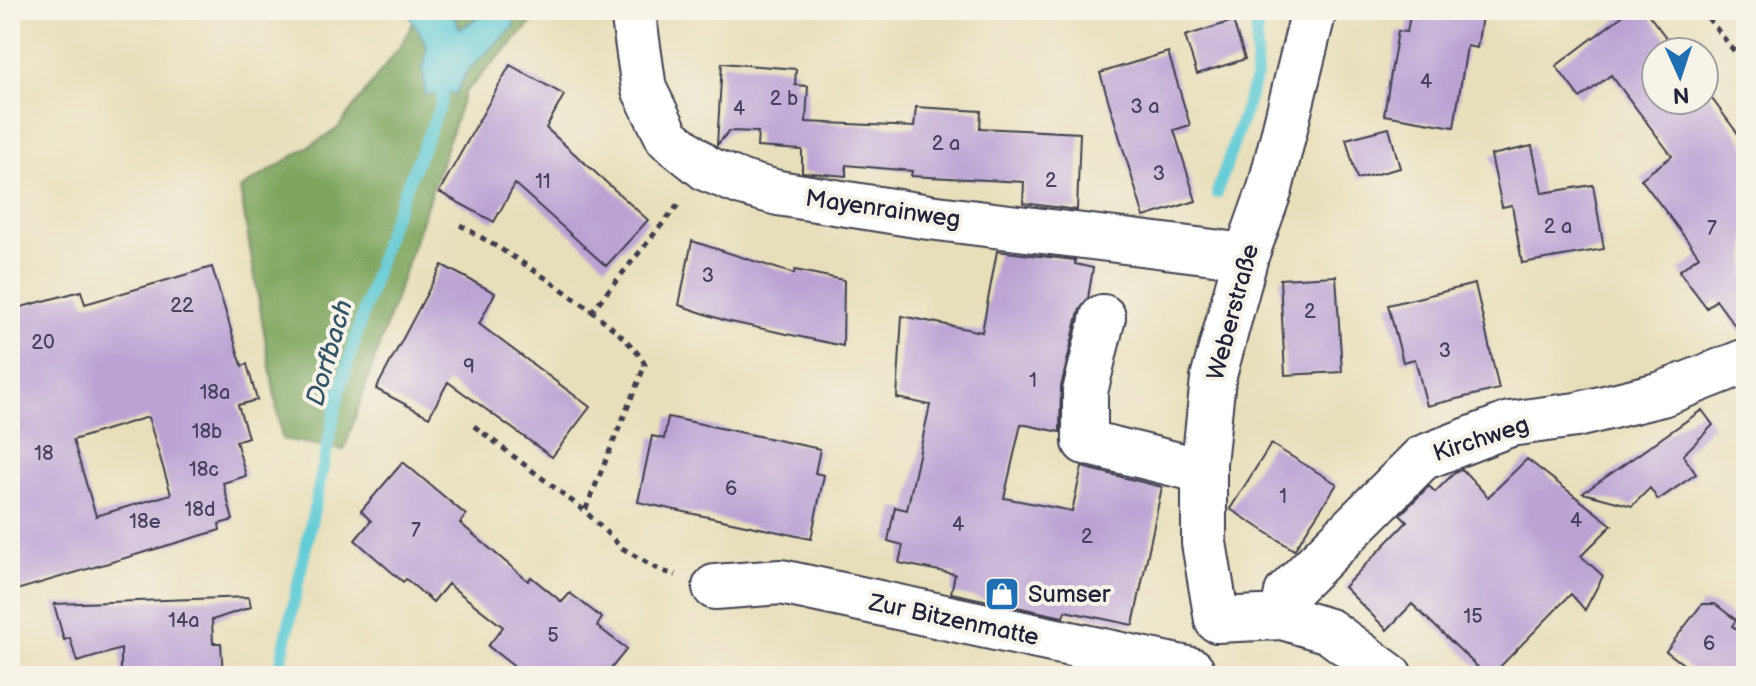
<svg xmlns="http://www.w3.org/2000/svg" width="1756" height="686" viewBox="0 0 1756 686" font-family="'Balsamiq Sans',sans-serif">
<rect width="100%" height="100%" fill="#f7f3e8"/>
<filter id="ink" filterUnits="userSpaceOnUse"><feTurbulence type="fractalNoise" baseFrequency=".0125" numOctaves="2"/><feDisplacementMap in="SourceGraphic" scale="16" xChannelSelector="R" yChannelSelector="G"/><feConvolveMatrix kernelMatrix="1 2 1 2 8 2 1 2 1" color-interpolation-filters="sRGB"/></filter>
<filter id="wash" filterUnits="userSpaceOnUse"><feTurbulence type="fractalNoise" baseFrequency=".006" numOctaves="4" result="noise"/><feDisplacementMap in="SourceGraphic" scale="32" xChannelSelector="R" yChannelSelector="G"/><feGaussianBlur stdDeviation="1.8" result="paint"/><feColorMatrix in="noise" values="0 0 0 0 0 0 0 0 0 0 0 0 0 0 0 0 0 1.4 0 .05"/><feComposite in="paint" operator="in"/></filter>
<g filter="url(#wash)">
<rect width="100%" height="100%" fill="#e7dfba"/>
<!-- forest -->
<path fill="#7ea65e" stroke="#50644c" stroke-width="2" d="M420,10H544L465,92L344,450L282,439L240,189L337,129L401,45Z"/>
<!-- water -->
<path fill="#5ecad6" stroke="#407688" stroke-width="2" d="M406,10H451L460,29C482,15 497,0 515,26L467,71L456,94L425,95L423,70L427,46Z"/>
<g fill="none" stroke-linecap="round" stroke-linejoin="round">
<!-- stream -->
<path stroke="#5ecad6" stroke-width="12" d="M499,27L516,10
M1217,193L1256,77L1257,10
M278,676L339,393L389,228L441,104L445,82"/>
</g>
<g id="blocks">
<!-- building -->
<path fill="#baa3d4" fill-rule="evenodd" d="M1411,10H1483L1477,48L1467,46L1454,127L1384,115L1398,31L1407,32Z
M1630,10H1645L1677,52H1656V100H1704V88L1746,145V337H1743L1716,300L1707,308L1679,271L1699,256L1641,179L1672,156L1611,75L1580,98L1556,66Z
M1233,21L1245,59L1197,74L1185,36Z
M1168,52L1190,125L1174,130L1196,201L1144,217L1100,73Z
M722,63L796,69L795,85L808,86L806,122L914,127L916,107L981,111L980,128L1080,133L1077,210L1023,203L1024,182L911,176L912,171L846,165V176L802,172V150L757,147L758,132L729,131L717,145Z
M510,65L564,95L546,128L648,220L606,266L515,184L494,222L439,192Z
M1389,128L1400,168L1357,179L1346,139Z
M1532,146L1542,193L1593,185L1604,249L1522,263L1512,205L1502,207L1491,155Z
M692,241L794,274L795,270L844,280L843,346L726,321L679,305Z
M997,251L1075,260V264L1093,268L1088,298L1079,311L1061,387L1060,432L1021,424L1004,498L1072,511L1082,467L1162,487L1133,625L1065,611L1063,617L951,593L955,574L899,563L903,545L888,541L895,507L907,510L930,405L897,398L902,316L982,332Z
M442,265L495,293L479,324L590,407L552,457L448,382L429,417L376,389Z
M212,267L242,366L247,364L257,400L238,405L248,437L236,441L246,476L223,483L233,520L219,524L220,530L10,592V310L81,291L85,304ZM148,417L171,494L96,516L73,440Z
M1336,276L1342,372L1285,375L1280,279Z
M1475,284L1499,389L1427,406L1415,359L1403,362L1388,305Z
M1702,410L1713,425L1683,455L1696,474L1658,500L1650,488L1632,506L1583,493Z
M668,417L820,449L815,473L824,475L811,539L638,502L652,436L664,439Z
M1271,444L1337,484L1294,550L1230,509Z
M1527,459L1612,525L1581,556L1603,576L1585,610L1571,594L1491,676H1487L1412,604L1387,630L1344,587L1407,522L1400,515L1429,486L1435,492L1455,472L1462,469L1488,497Z
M403,462L466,515L460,523L528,581L531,577L562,602L570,593L602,618L597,626L627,649L605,676H526L488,646L503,627L448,584L433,602L406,579L403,582L355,540L371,521L361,511Z
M249,597L251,607L212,620L213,643H221L223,676H121V649L77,662L70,638L64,640L54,604Z
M1702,604H1715L1736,620L1732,626L1746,636V662L1736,676H1699L1666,651Z"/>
</g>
</g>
<g filter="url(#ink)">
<use href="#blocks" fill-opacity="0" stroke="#403e4e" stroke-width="2"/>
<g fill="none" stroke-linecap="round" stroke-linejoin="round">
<!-- minor casing -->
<g stroke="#403e4e" stroke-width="48">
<path id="minor" d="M636,10L634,19L644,89L668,138L707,169L742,183L778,193L929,217L1246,256
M1103,317L1085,392V442L1203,471
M715,587L781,582L1192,670
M1282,617L1287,593L1422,458L1510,424L1576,415L1662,394L1746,361
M1217,620L1204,543V463L1213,379L1246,256L1270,189L1314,10
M1217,620L1282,617L1329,631L1390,676"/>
</g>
<!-- path -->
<path stroke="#403e4e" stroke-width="5" stroke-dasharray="6 6" stroke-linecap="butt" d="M1708,18L1746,66
M460,225C501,248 628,326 645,365L585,511
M591,312L681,201
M474,426L585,511L622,548L659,570L676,575"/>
<!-- minor -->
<use href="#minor" stroke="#fff" stroke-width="44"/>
</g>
</g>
<!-- icons -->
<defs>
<g id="shop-square" transform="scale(1.8)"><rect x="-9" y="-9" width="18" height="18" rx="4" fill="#1f6fb2" stroke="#f7f3e8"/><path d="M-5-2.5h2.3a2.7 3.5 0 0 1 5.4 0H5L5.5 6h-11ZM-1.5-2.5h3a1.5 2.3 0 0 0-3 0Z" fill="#fff"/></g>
</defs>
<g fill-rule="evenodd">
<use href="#shop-square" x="1002" y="594"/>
</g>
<g text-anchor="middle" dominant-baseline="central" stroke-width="8" stroke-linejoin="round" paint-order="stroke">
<!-- number labels -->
<g font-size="20" fill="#484261">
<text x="1426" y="82">4</text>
<text x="784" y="99">2 b</text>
<text x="1145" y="107">3 a</text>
<text x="739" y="109">4</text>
<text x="946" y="144">2 a</text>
<text x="1159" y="174">3</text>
<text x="1051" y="181">2</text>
<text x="543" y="182">11</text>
<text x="1558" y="227">2 a</text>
<text x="1712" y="229">7</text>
<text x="708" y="276">3</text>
<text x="182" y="306">22</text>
<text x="1310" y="312">2</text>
<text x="43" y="343">20</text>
<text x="1445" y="351">3</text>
<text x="469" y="367">9</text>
<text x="1033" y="381">1</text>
<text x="215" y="393">18a</text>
<text x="207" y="432">18b</text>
<text x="44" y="454">18</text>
<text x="204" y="470">18c</text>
<text x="731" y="489">6</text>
<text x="1283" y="497">1</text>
<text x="200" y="510">18d</text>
<text x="1576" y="521">4</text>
<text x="145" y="522">18e</text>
<text x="958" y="525">4</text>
<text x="416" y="531">7</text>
<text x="1087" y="537">2</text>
<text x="1473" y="617">15</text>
<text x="184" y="621">14a</text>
<text x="553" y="636">5</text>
<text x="1709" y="644">6</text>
</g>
<!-- street labels -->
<g font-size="24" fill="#22223b" stroke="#f7f3e8">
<text transform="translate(883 209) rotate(8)">Mayenrainweg</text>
<text transform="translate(1233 312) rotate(-75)">Weberstraße</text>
<text transform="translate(1481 439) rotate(-18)">Kirchweg</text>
<text transform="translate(954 620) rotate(12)">Zur Bitzenmatte</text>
</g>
<!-- poi labels -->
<g font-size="24" fill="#22223b" stroke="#f7f3e8" text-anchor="start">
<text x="1028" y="594">Sumser</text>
</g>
<!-- water labels -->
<g font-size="26" font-style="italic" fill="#34546a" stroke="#f7f3e8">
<text transform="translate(330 353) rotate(-74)">Dorfbach</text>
</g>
</g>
<!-- margin -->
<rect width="1756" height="686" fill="none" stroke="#f7f3e8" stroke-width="40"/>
<!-- north arrow -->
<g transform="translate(1680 76) rotate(177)"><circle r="38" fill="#f7f3e8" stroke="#a29fa3" stroke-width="2"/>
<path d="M0-6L14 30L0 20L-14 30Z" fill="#1f6fb2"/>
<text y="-12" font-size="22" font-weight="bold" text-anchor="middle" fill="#22223b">N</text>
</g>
</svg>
